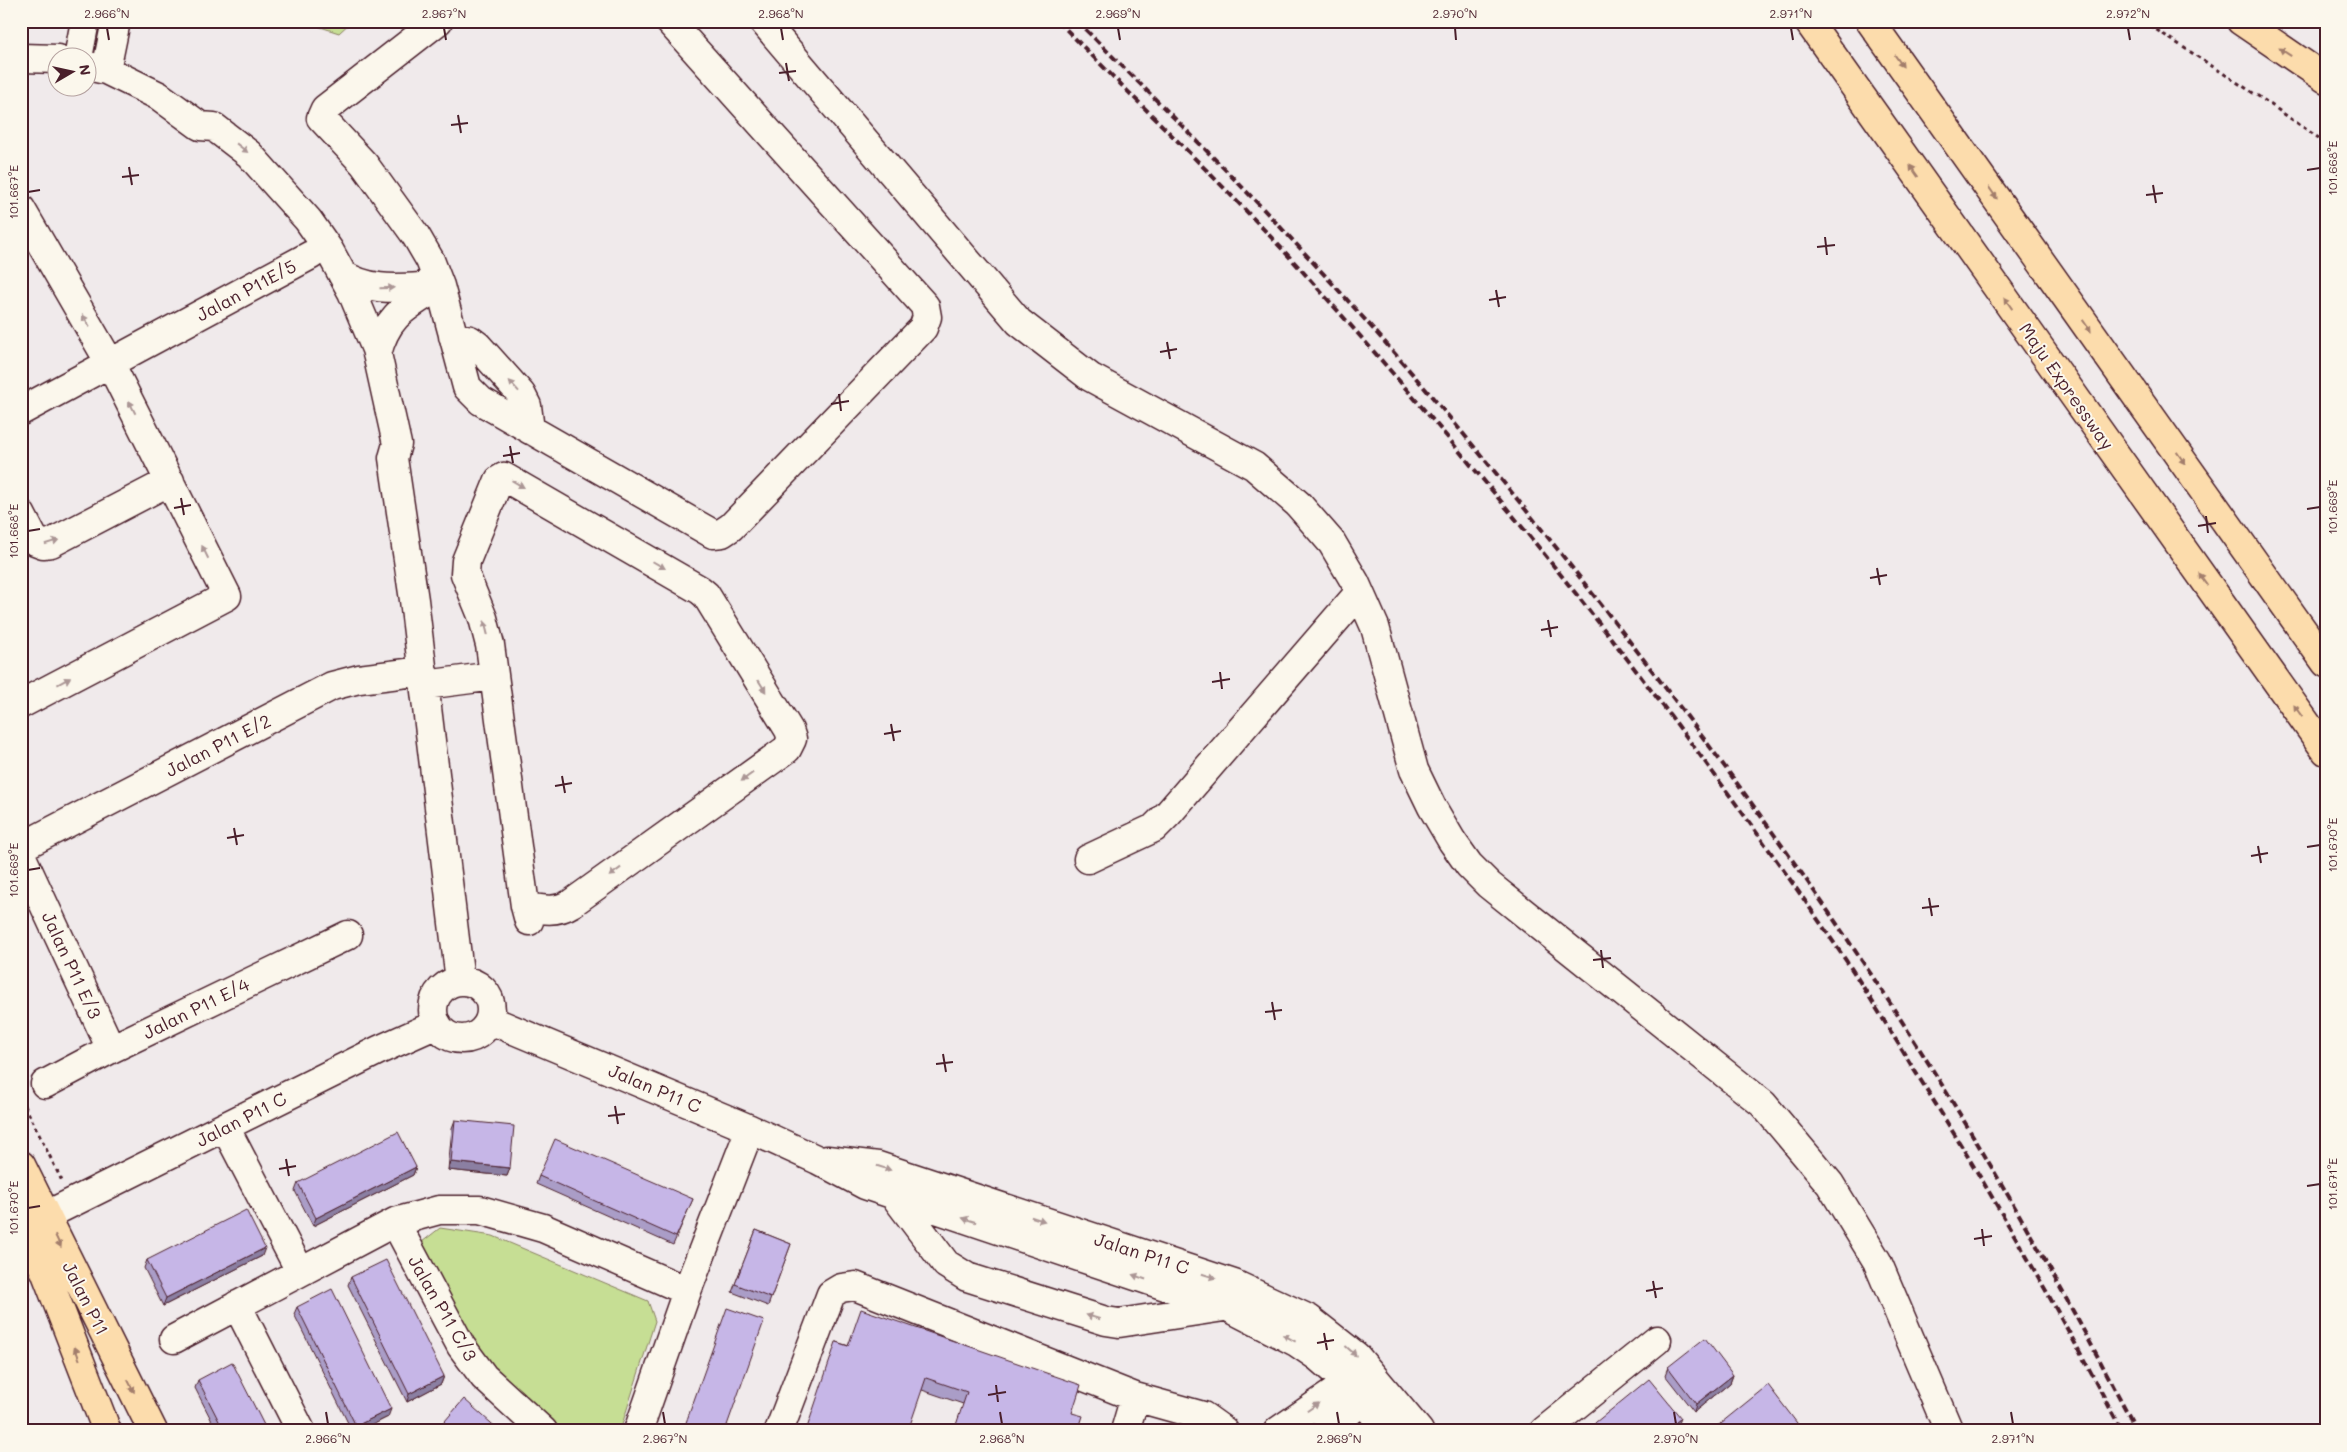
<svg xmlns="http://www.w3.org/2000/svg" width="2347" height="1452" viewBox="0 0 2347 1452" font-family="Mali,sans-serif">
<rect width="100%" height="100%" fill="#f0eaeb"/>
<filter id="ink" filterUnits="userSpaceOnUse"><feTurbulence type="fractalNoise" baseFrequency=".02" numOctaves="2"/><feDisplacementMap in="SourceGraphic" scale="10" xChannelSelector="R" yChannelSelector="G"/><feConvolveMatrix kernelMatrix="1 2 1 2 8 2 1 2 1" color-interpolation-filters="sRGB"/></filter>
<g filter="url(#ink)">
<!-- green -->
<path fill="#c6de94" stroke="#887e60" d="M302,21H352L339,33Z
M440,1228L493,1236L648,1301L655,1321L620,1431H558L487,1370L422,1242Z"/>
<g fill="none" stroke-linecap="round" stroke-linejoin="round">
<!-- minor casing -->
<g stroke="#4a1f2b" stroke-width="31">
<path id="minor" d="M438,21L325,109L321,118L364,164L416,236L430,260L440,286L467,387L481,401L713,534L722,533L731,527L923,328L927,317L925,306L669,21
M763,21L1019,322L1090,377L1254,466L1298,504L1332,543L1355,582L1375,627L1414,770L1432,807L1452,841L1469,865L1489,885L1763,1104L1830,1184L1877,1261L1949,1431
M21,58L58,59
M78,58L85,21
M88,66L106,70L159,96L200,126L214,127L249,154L308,220L329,250L352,292L376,349L397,444L393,458L414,600L460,981
M106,70L116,21
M21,209L110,363L227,596L21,704
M342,274C372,294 405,287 440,286
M453,336L470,340L478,346L521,394L527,406L530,430
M377,354C387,314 407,307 439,286
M21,411L311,255
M21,514L35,541L43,544L51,543L170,481
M425,685L494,676
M21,847L332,686L359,679L423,671
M21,855L111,1049
M1088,859L1154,828L1168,814L1359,593
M525,906C543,910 556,913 572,903L787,749L792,739L789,730L706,595L700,590L504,477L499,480L466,561L465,574L483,618L490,645L525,906L529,921
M433 1010a29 29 0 1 1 58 0a29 29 0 1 1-58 0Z
M490,1020L750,1129L818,1160L865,1185L1228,1307L1296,1342L1318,1357L1348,1383L1388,1431
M45,1084L111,1049L348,935
M225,1127L300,1271
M827,1160L878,1166L1234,1284L1309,1319L1356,1356L1419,1431
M894,1195L946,1264L967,1277L1106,1321L1119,1323L1224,1307
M395,1222L461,1346L484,1377L543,1431
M25,1226L379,1050L437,1024
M237,1305L301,1431
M174,1339L395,1222L439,1210H480L543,1228L687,1291
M638,1431L687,1291L750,1129
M779,1431L831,1294L841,1288L855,1286L1135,1397L1203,1416L1224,1431
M1125,1431L1135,1397
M1278,1431L1348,1383
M1326,1431L1363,1400
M1544,1431L1657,1340"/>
</g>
<!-- major casing -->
<g stroke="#4a1f2b" stroke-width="31">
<path id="major" d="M21,1165L153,1431
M21,1223L45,1271L107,1431"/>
</g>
<!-- highway casing -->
<g stroke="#4a1f2b" stroke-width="31">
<path id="highway" d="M1808,21L2326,751
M1870,21L2326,663
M2241,21L2326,79"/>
</g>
<!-- path -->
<path stroke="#4a1f2b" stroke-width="3" stroke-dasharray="4 4" stroke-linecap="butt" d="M2143,21L2261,98L2326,143
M21,1098L63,1183"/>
<!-- minor -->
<use href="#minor" stroke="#fbf7ec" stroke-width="28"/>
<!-- major -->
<use href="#major" stroke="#fcdcac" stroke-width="28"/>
<!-- highway -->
<use href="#highway" stroke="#fcdcac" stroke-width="28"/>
<!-- rail -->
<path stroke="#4a1f2b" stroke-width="4" stroke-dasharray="8 4" stroke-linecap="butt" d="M1058,21C1143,108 1232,192 1313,283C1505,497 1685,723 1847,962C1870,997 1891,1032 1913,1068C1988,1186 2057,1307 2122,1431
M1077,21C1159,103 1242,184 1320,270C1434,394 1541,526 1644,660C1718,756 1790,854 1858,955C1961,1107 2052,1268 2137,1431"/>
</g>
<!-- wall -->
<path fill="#aa9dc7" stroke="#4a1f2b" d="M455,1120L510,1168L507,1176L448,1170L452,1128Z
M416,1167L413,1175L313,1226L295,1191L298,1183Z
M539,1176L693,1199L673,1245L536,1184Z
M756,1230L791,1244L768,1306L732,1292Z
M262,1256L163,1306L144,1268L147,1260Z
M351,1277L444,1376L441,1384L407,1402L348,1285Z
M297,1307L388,1417L360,1431H352L294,1314Z
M836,1342L1072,1413L963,1404L922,1390Z
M1668,1367L1733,1375L1730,1383L1694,1412L1665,1375Z
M198,1380L267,1431H217L195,1388Z
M1716,1427H1800L1799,1431H1714Z"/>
<!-- shaded-wall -->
<path fill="#8b7fa2" stroke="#4a1f2b" d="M451,1162L510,1168L507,1176L448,1170Z
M416,1167L413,1175L313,1226L316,1218Z
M265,1248L262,1256L163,1306L166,1298Z
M1733,1375L1730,1383L1694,1412L1696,1404Z
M444,1376L441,1384L407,1402L409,1394Z
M391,1409L388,1417L360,1431H355L356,1426Z
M1681,1418L1678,1426L1672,1431H1665Z"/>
<!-- building -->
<path fill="#c6b6e7" stroke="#4a1f2b" d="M455,1120L514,1126L510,1168L451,1162Z
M398,1132L416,1167L316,1218L298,1183Z
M555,1139L693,1199L676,1237L539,1176Z
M246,1210L265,1248L166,1298L147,1260Z
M756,1230L791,1244L771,1298L735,1284Z
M386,1260L444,1376L409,1394L351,1277Z
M332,1289L391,1409L356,1426L297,1307Z
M727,1308L764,1321L725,1431H683Z
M861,1309L1081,1385L1072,1413L1083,1416L1078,1431H954L967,1392L926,1378L908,1431H806L836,1342L848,1346Z
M1705,1338L1733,1375L1696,1404L1668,1367Z
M232,1362L267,1431H224L198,1380Z
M1649,1379L1681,1418L1665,1431H1585Z
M1768,1385L1800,1427L1796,1431H1719L1716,1427Z
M464,1399L500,1431H440L438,1429Z"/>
<!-- one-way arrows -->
<defs><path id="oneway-solid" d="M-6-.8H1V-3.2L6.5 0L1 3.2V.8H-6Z" transform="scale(1.25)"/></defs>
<g fill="#a37e6c">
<use href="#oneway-solid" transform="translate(2285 52) rotate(-146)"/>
<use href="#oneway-solid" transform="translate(1899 61) rotate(55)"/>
<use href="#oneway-solid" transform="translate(1914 171) rotate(-125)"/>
<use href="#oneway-solid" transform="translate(1993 193) rotate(55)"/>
<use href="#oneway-solid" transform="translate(2008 303) rotate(-125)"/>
<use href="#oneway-solid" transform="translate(2087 326) rotate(55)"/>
<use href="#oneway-solid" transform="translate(2181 458) rotate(55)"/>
<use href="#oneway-solid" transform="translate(2203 579) rotate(-125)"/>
<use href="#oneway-solid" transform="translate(2298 711) rotate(-125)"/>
<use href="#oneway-solid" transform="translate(58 1241) rotate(65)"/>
<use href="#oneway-solid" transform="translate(77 1353) rotate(-111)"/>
<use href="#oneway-solid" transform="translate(131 1386) rotate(63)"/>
</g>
<g fill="#ab9695">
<use href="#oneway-solid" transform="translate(242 148) rotate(38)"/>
<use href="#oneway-solid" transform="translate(387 288) rotate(-1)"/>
<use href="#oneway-solid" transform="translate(86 321) rotate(-120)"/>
<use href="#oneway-solid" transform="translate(514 386) rotate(-132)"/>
<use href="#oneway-solid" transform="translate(132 407) rotate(-117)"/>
<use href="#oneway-solid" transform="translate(518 484) rotate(30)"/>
<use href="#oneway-solid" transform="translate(52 542) rotate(-17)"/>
<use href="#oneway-solid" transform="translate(205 552) rotate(-116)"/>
<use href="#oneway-solid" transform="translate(659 565) rotate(30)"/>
<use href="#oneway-solid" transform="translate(486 628) rotate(-104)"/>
<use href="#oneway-solid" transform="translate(64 681) rotate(-28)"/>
<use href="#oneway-solid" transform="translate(762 686) rotate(58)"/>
<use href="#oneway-solid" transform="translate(747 777) rotate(144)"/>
<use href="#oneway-solid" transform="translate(615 872) rotate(144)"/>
<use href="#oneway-solid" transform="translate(884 1168) rotate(18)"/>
<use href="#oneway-solid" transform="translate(1038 1219) rotate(18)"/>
<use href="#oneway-solid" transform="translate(969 1220) rotate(-162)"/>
<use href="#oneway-solid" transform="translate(1209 1276) rotate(18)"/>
<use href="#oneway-solid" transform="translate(1139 1277) rotate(-161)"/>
<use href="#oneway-solid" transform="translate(1093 1317) rotate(-162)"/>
<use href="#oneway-solid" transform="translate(1289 1338) rotate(-152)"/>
<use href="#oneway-solid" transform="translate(1351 1351) rotate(42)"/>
<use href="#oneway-solid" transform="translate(1313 1407) rotate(-35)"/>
</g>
</g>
<!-- ticks -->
<path fill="none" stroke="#4a1f2b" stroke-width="2" d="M107,28L109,40M444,28L446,40M781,28L783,40M1118,28L1120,40M1455,28L1456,40M1791,28L1793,40M2128,28L2130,40M786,63L789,81M779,73L796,71M458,115L461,133M451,125L468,123M129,167L132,185M2307,170L2320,168M122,177L139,175M2153,185L2156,203M28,192L40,190M2146,195L2163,193M1825,237L1827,255M1817,247L1835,245M1496,290L1499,307M1489,300L1506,297M1167,342L1170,359M1160,352L1177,349M839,394L841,411M831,404L849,401M510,446L513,463M503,456L520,453M181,498L184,515M174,508L191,505M2307,509L2320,507M2206,516L2208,533M2198,526L2216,523M28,531L40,529M1877,568L1880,585M1870,578L1887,575M1548,620L1551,637M1541,630L1558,627M1220,672L1222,689M1212,682L1230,679M891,724L894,741M884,734L901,731M562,776L565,793M555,786L572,783M234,828L237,845M227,838L244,835M2258,846L2261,863M2307,847L2320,845M2251,856L2268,853M28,870L40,868M1929,898L1932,916M1922,908L1939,906M1601,950L1603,968M1593,960L1611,958M1272,1002L1275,1020M1265,1012L1282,1010M943,1054L946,1072M936,1064L953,1062M615,1106L618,1124M608,1116L625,1114M286,1159L289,1176M279,1169L296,1166M2307,1186L2320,1184M28,1208L40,1206M1982,1229L1984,1246M1974,1239L1992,1236M1653,1281L1656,1298M1646,1291L1663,1288M1324,1333L1327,1350M1317,1343L1334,1340M996,1385L998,1402M988,1395L1006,1392M326,1412L328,1424M663,1412L665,1424M1000,1412L1002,1424M1337,1412L1339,1424M1674,1412L1676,1424M2011,1412L2013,1424"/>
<g text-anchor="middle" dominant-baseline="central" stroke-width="4" stroke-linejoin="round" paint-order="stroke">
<!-- street labels -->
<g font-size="18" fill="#4a1f2b" stroke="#fbf7ec">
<text transform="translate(246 290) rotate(-28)">Jalan P11E/5</text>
<text transform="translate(2067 386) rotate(55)">Maju Expressway</text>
<text transform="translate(218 745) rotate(-27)">Jalan P11 E/2</text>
<text transform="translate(72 965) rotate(65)">Jalan P11 E/3</text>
<text transform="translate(196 1008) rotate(-26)">Jalan P11 E/4</text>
<text transform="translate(655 1088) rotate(23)">Jalan P11 C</text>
<text transform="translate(241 1119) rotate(-27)">Jalan P11 C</text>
<text transform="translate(1142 1253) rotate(18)">Jalan P11 C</text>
<text transform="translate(86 1298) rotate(63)">Jalan P11</text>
<text transform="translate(443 1308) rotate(60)">Jalan P11 C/3</text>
</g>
</g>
<!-- margin -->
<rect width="2347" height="1452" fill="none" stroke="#fbf7ec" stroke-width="55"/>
<!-- north arrow -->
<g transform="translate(72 72) rotate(81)"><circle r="24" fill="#fbf7ec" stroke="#b4a19f"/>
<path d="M0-4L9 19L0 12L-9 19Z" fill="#4a1f2b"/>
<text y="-8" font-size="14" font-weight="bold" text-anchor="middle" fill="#4a1f2b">N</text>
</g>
<rect x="28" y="28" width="2292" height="1396" fill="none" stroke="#4a1f2b" stroke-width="2"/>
<g font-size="12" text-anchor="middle" fill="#4a1f2b">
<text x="107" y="18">2.966°N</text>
<text x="444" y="18">2.967°N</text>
<text x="781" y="18">2.968°N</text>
<text x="1118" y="18">2.969°N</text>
<text x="1455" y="18">2.970°N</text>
<text x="1791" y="18">2.971°N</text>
<text x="2128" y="18">2.972°N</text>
<text transform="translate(2333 168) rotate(-90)" y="4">101.668°E</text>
<text transform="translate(14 192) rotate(-90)" y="4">101.667°E</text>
<text transform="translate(2333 507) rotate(-90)" y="4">101.669°E</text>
<text transform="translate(14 531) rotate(-90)" y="4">101.668°E</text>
<text transform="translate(2333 845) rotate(-90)" y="4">101.670°E</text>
<text transform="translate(14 870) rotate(-90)" y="4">101.669°E</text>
<text transform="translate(2333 1184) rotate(-90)" y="4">101.671°E</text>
<text transform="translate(14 1208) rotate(-90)" y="4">101.670°E</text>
<text x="328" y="1443">2.966°N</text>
<text x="665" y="1443">2.967°N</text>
<text x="1002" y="1443">2.968°N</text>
<text x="1339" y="1443">2.969°N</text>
<text x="1676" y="1443">2.970°N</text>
<text x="2013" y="1443">2.971°N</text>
</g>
</svg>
